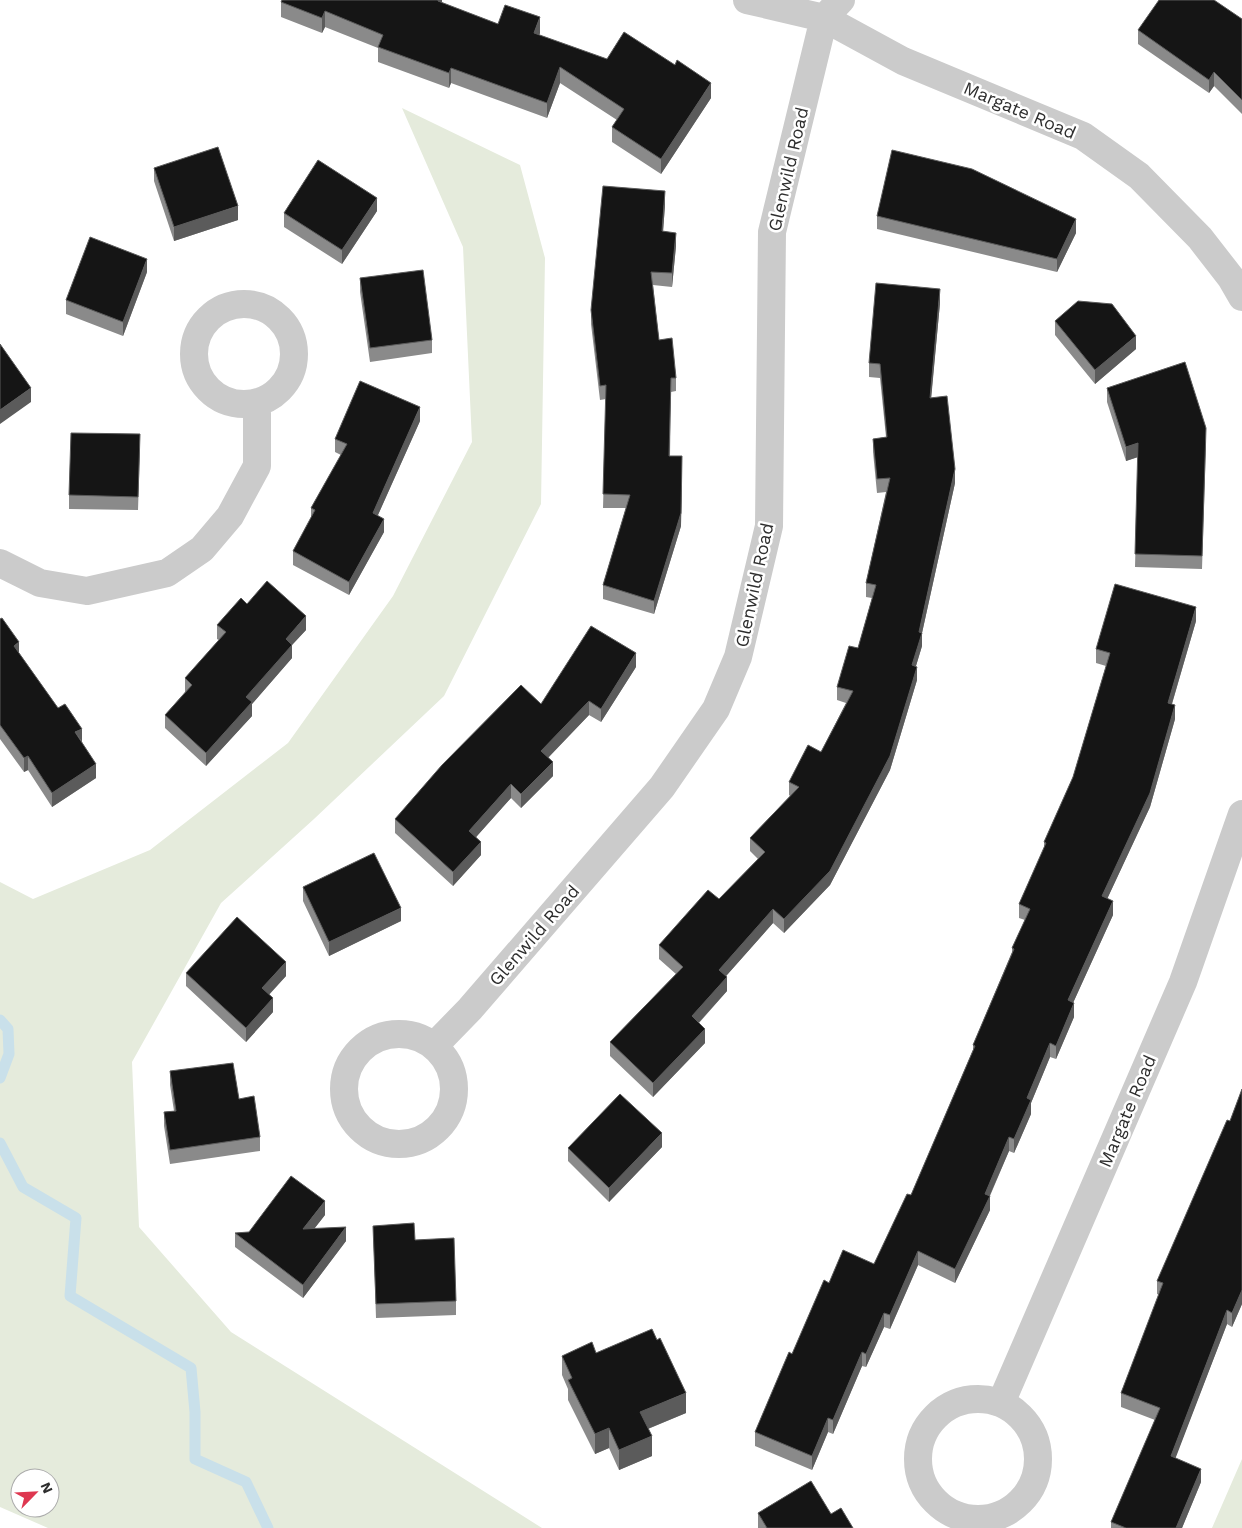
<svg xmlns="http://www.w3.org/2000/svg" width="1242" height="1528" viewBox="0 0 1242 1528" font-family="'Work Sans',sans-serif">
<rect width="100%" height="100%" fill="#fff"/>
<!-- green -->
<path fill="#e5ebdc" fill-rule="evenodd" d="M402,108L520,165L545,258L541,504L444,696L314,819L221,903L132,1062L139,1227L231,1332L542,1528H48L0,1507V882L33,899L150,850L288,743L393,596L472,442L463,247ZM20,1478H50V1508H20Z
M1242,1459V1528H1212Z"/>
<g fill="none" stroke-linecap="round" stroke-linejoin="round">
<!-- stream -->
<path stroke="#c9e0ea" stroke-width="11" d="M0,1020L8,1029L9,1054L0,1078
M0,1143L23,1187L76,1218L70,1296L191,1368L195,1412V1459L246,1482L268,1528"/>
<!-- street -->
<path stroke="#cbcbcb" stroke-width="28" d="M747,0L824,18L903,61L1083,136L1139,176L1200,238L1231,278L1242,297
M194 354a50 50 0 1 1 100 0a50 50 0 1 1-100 0Z
M0,563L40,583L87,591L167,573L202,549L230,516L257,466V403
M344 1089a55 55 0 1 1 110 0a55 55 0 1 1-110 0Z
M434,1046L470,1009L662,787L716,709L738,657L769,526L772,232L824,18L841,0
M918 1459a60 60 0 1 1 120 0a60 60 0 1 1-120 0Z
M1001,1403L1183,982L1242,814"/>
</g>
<!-- wall -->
<path fill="#8a8a8a" d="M442,0V3L498,24L540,33L539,35L711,98L661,174L612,142V127L617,120L560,83L547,118L451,83L449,88L378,62V48L325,27L322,33L281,17V2Z
M1242,19V114L1214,86L1209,93L1138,44V30Z
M154,168L238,220L174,241L154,181Z
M665,205L663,232L676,246L672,287L653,285L659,340L676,378V391L671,392L670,456L682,470L681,526L654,614L603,599V585L626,508H603L606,399L600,400L591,324V310Z
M377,211L342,264L284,227V213Z
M877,216L1076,233L1057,272L877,229Z
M147,272L123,336L66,314V300Z
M360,278L432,340V353L370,362L360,292Z
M940,303L931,397L955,483L922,633V646L916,666L917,680L890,770L830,885L784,933L773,923L726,976L727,991L699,1023L705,1043L653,1097L610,1056V1042L676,974L659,959V945L719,899L758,859L750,851V838L790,796L789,795V782L821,752L846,703L837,700V687L858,648L872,598L866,597V583L886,492L877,493L873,452V439L886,437L880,378L869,377V363Z
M1055,321L1136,349L1095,384L1055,335Z
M1107,388L1206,442L1202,569L1135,567L1138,457L1126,461L1107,402Z
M420,421L378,515L384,532L349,595L293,565V551L311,519V508L341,455L335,452V439Z
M140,448L138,510L69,509V495Z
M247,604L306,630L292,645V658L252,704V716L206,766L165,728V715L185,692V678L219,640L217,639V625Z
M0,619L19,653L82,742L96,778L52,807L28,770L24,772L0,739Z
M1196,621L1172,704L1175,719L1150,807L1107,899L1113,915L1073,1003L1074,1017L1056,1059L1050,1057L1031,1103V1114L1014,1153L1009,1151L990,1196V1210L955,1283L918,1265L890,1329L884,1327L866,1367L862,1366L833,1434L828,1432L812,1470L755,1446V1432L792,1354L829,1283L874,1264L911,1195L973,1050V1045L1012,952V948L1025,920L1019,918V904L1044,848V842L1073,777L1106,666L1096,663V649Z
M636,667L601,722L589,715L548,758L553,776L521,808L511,798L476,837L481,855L453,886L395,833V819L541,704Z
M303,887L401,921L329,956L303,901Z
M186,973L286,976L269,995L273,1012L246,1042L186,986Z
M170,1071L239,1099L260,1137V1151L170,1164L164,1126V1112L174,1111L170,1085Z
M1242,1089V1304L1232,1327L1227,1324L1175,1458L1201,1482L1182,1528H1111V1522L1155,1420L1121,1407V1393L1159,1295L1157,1294V1281L1230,1121Z
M662,1147L609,1202L568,1161V1148Z
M325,1215L314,1229L346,1241L303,1298L235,1247V1233L249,1232Z
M373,1226L415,1240L456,1301V1315L376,1318Z
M596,1353L686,1413L648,1429L652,1456L619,1470L609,1448L595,1454L568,1400V1389L562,1375V1356Z
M758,1513L831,1514L853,1528H758Z"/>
<!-- shaded-wall -->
<path fill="#5b5b5b" d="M438,0H442V4L438,1Z
M325,11V27L322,33V18Z
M540,17V33L534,48V33Z
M560,67V83L547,118V103Z
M451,68V83L449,88V73Z
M1214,72V86L1209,93V80Z
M711,83V98L661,174V159Z
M665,191V205L662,245V231Z
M377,198V211L342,264V250Z
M238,206V220L174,241V227Z
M1076,219V233L1057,272V259Z
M676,233V246L672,287V273Z
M147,259V272L123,336V322Z
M940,289V303L930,411V398Z
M1136,336V349L1095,384V370Z
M31,388V402L0,424V410Z
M420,407V421L373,526V513Z
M1138,443V457L1126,461V447Z
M682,456L681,526L654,614V601Z
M955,469V483L922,633V646L912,679V665L919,632Z
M384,519V532L349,595V582Z
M1196,607V621L1168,717V703Z
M306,616V630L292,645V658L252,704V716L206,766V753L246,697L286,639Z
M19,642V656L14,646Z
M636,653V667L601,722V709Z
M917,667V680L890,770L830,885L784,933V919Z
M589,701V715L541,765V751Z
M1175,705V719L1150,807L1102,910V896Z
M82,729V742L75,732Z
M28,756V770L24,772V758Z
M553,762V776L521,808V794Z
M96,764V778L52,807V793Z
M511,784V798L469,845V831Z
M481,842V855L453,886V872Z
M1113,901V915L1068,1014V1000Z
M401,908V921L329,956V942Z
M773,909V923L719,984V970Z
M286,962V976L262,1002V988Z
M727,977V991L692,1030V1016Z
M273,998V1012L246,1042V1028Z
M1074,1003V1017L1056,1059V1046Z
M705,1029V1043L653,1097V1083Z
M1050,1043V1057L1031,1103V1114L1014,1153V1139L1027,1098Z
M662,1133V1147L609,1202V1188Z
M1009,1137V1151L989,1197L990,1196V1210L955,1283V1269L985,1194Z
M325,1201V1215L303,1243V1229Z
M346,1227V1241L303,1298V1285Z
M918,1251V1265L890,1329V1315Z
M1242,1290V1304L1232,1327V1313Z
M1227,1310V1324L1171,1470V1456Z
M884,1313V1327L866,1367V1354Z
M862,1352V1366L833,1434V1420Z
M686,1393V1413L640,1432V1412Z
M828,1418V1432L812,1470V1456Z
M609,1428V1448L595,1454V1434Z
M652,1436V1456L619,1470V1450Z
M1201,1469V1482L1182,1528H1176Z"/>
<!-- building -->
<path fill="#151515" stroke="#5b5b5b" d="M282,0H438V1L498,24L505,5L540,17L534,33L607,59L624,32L675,65L677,60L711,83L661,159L612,127L624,109L560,67L547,103L451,68L449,73L378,47L383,35L325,11L322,18L281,2Z
M1159,0H1214L1242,19V100L1214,72L1209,80L1138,30Z
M218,147L238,206L174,227L154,168Z
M892,150L972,169L1076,219L1057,259L877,216Z
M318,160L377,198L342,250L284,213Z
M603,186L665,191L662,231L676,233L672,273L651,272L659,340L672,338L676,378H671L669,456H682L681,513L654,601L603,585L630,495L603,494L606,385L600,386L591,310Z
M90,237L147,259L123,322L66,300Z
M423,270L432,340L370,348L360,278Z
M876,283L940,289L930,398L947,396L955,469L919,632L922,633L912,665L917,667L890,756L830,871L784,919L773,909L719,970L727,977L692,1016L705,1029L653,1083L610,1042L683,967L659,945L708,890L719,899L765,852L750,838L799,787L789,782L808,745L821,752L853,691L837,687L849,646L858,648L876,585L866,583L890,478L877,479L873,439L887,437L880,364L869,363Z
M1078,301L1112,304L1136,336L1095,370L1055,321Z
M0,344L31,388L0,410Z
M1185,362L1206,428L1202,556L1135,554L1138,443L1126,447L1107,388Z
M360,381L420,407L373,513L384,519L349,582L293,551L315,510L311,508L347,444L335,439Z
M71,433L140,434L138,497L69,495Z
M267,581L306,616L286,639L292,645L246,697L252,702L206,753L165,715L192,685L185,678L226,632L217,625L241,598L247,604Z
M1115,584L1196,607L1168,703L1175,705L1150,793L1102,896L1113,901L1068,1000L1074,1003L1056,1046L1050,1043L1027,1098L1031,1100L1014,1139L1009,1137L985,1194L990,1196L955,1269L918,1251L890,1315L884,1313L866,1354L862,1352L833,1420L828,1418L812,1456L755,1432L789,1352L792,1354L824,1280L829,1283L843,1250L874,1264L907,1194L911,1195L975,1046L973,1045L1014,949L1012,948L1030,909L1019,904L1046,843L1044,842L1073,777L1110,653L1096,649Z
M2,618L19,642L14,646L58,708L65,704L82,729L75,732L96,764L52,793L28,756L24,758L0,725V619Z
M591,626L636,653L601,709L589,701L541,751L553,762L521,794L511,784L469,831L481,842L453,872L395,819L442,765L521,685L541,704Z
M374,853L401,908L329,942L303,887Z
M237,917L286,962L262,988L273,998L246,1028L186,973Z
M233,1063L239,1099L254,1096L260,1137L170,1150L164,1112L176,1111L170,1071Z
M1242,1089V1290L1232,1313L1227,1310L1171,1456L1201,1469L1176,1528H1126L1111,1522L1160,1408L1121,1393L1163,1283L1157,1281L1227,1120L1230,1121Z
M620,1094L662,1133L609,1188L568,1148Z
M291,1176L325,1201L303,1229L346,1227L303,1285L235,1233L249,1232Z
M414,1223L415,1240L454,1238L456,1301L376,1304L373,1226Z
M652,1329L657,1340L660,1338L686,1393L640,1412L652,1436L619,1450L609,1428L595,1434L568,1380L572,1378L562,1356L592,1342L596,1353Z
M811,1481L831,1514L841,1508L853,1528H767L758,1513Z"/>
<g text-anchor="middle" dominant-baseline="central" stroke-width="5" stroke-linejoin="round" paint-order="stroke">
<!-- street labels -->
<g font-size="18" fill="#2e2e2e" stroke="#fff">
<text transform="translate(1020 110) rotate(23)">Margate Road</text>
<text transform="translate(788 169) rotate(-77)">Glenwild Road</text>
<text transform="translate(754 585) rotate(-78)">Glenwild Road</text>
<text transform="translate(534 935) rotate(-49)">Glenwild Road</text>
<text transform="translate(1127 1111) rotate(-67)">Margate Road</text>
</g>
</g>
<!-- north arrow -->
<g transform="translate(35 1493) rotate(66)"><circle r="24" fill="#ffffff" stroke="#ababab"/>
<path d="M0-4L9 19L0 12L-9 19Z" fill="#de3750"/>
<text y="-8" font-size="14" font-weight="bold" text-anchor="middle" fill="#2e2e2e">N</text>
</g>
</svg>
